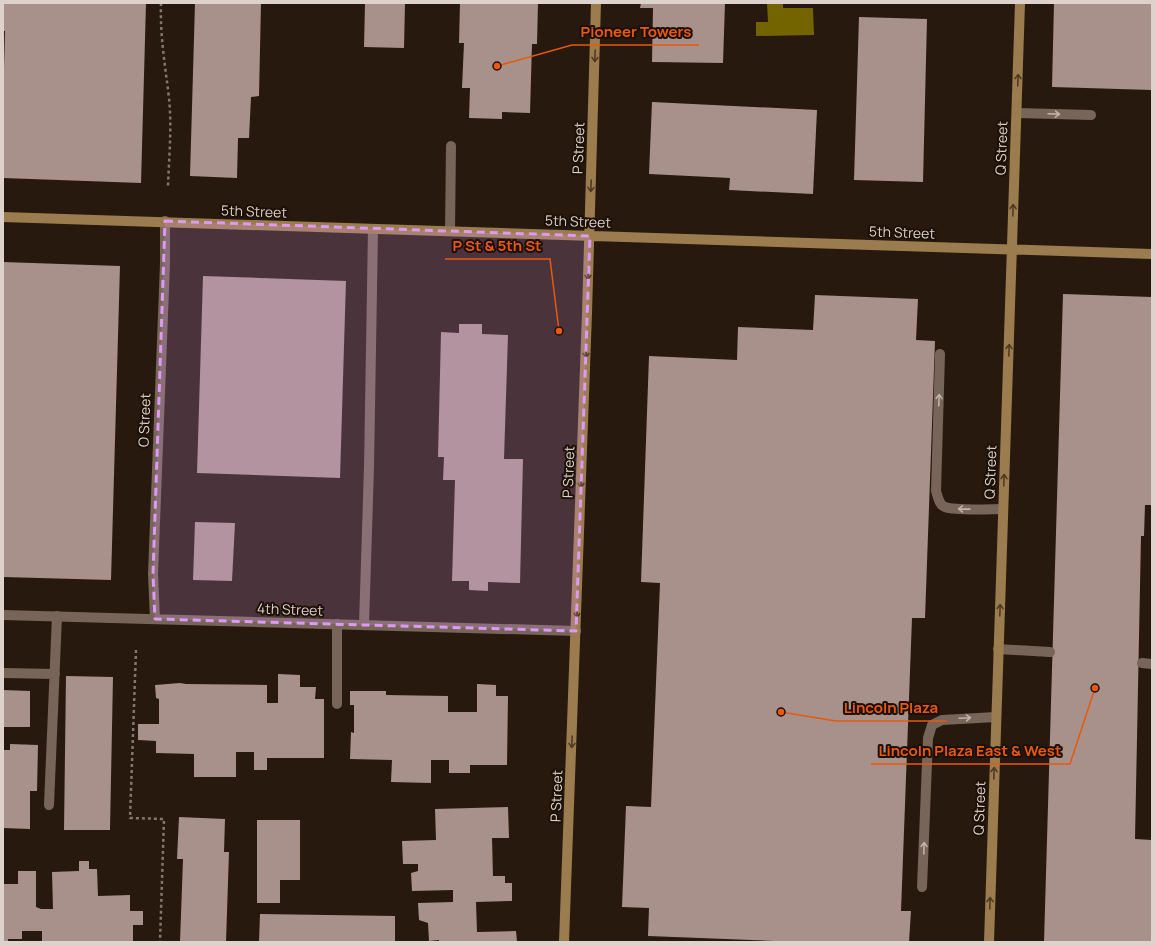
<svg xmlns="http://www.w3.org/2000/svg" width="1155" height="945" viewBox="0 0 1155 945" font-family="Manrope,sans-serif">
<rect width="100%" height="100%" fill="#27190e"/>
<!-- water -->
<path fill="#736400" d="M767,3H783V8H813L814,35L756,36V22H768Z"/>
<!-- building -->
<path fill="#a8918a" d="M3,3H146L141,183L3,178V105L5,31H3Z
M195,3H261L259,96L251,97L249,138H238L237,178L190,176Z
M365,3H405L404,48L364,47Z
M460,3H538L537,44H532L530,113L502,112V119L469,118L470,88H462L464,43H459Z
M641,3H725L723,63L652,62L653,8H640Z
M1054,3H1152V90L1052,87Z
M859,17L927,19L923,182L854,180Z
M652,102L817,110L813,194L729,190L730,178L649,174Z
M3,262L120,266L111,580L3,577Z
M203,276L346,281L340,478L197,473Z
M1063,294L1152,297V505H1145L1144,536H1141L1135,839L1152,840V942H1044Z
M815,295L918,299L916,340L935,341L925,618H912L901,911H911L909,942H800L648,936L649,908L622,907L626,806L651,807L660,583L641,582L649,356L737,360L738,327L813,330Z
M459,324H482V334L508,335L504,459H523L520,583L488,582V591L469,590V581H452L455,480H443L444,457H438L441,332L459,333Z
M195,522L235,523L232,581L193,580Z
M278,674L300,675V687H316L315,699H324V758H267V770H254V752H236V777H194V754L156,753V741L138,740V724H159V699L156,698L155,685L180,683L186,684L267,685V703H278Z
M66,676L113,677L110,830H64Z
M477,684L496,685V696H508L507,765H470V773H449V760H431V783L391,782L392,760L350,759L351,732L354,733V705H350V691H386V695L448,696V712H477Z
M3,690L30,691V727H3Z
M10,744L38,745L37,791H30V829L3,828V750H10Z
M508,807L509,838H492L493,876H505V883H512V901L476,902L477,932L516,931L517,942H439V940L429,941L428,923L419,920L418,903L453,902V890L412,891L411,873L418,871V864H403L402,841L436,840L435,809Z
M179,817L225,819L224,852H229L226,942H180L183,859H177Z
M257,820H300V880H280V903H257Z
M79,861H89V869H97L98,896L130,895V911H143V925H133V942H42V931H22V939H8V942H3V884H18V871H36V907L41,909H53L52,872L79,871Z
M260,914L395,916V942H259Z"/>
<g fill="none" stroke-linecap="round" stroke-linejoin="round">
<!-- path -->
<path stroke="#83776e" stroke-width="2.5" stroke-dasharray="3 3" stroke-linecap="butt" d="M161,3C160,37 165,64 169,98C172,127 169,157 168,186
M136,650L130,818L164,819L160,942"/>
<!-- lane -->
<path stroke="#766558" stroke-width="10" d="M1017,113L1091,115
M450,231L451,146
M940,354L936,491C938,497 939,505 945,507C956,511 990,509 1003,509
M364,625L369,467L373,229
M998,649L1050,652
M1142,663L1152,664
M3,673L55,674
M337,704V624
M49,805L57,616
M922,887L928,738L932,725L942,720L996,717"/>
<!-- street -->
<path stroke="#766558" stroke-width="10" d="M3,615L576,631
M155,619L153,574L165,263V221"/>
<!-- secondary -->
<path stroke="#9b7c4e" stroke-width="10" d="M3,217L1152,254
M564,942L587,313L596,3
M989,942L1020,3"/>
</g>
<!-- one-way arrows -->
<defs><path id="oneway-shaft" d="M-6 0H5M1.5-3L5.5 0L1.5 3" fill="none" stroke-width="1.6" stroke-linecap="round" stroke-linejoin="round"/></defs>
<g stroke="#4f3b23">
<use href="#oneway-shaft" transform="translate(595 56) rotate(92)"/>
<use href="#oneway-shaft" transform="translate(1018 80) rotate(-88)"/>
<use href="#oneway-shaft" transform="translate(591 186) rotate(92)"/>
<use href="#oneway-shaft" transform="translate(1013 210) rotate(-88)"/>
<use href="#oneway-shaft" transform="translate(588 274) rotate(91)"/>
<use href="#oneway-shaft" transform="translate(1009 350) rotate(-88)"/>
<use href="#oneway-shaft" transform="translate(586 352) rotate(92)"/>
<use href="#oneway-shaft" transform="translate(1004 480) rotate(-88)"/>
<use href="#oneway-shaft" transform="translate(581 482) rotate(92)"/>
<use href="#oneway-shaft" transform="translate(1000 610) rotate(-88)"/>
<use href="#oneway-shaft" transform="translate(577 612) rotate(92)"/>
<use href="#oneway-shaft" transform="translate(572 742) rotate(92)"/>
<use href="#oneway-shaft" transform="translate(994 773) rotate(-88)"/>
<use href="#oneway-shaft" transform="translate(990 903) rotate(-88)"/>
</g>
<g stroke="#beb2a9">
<use href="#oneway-shaft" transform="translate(1054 114) rotate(2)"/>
<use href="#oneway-shaft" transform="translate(939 400) rotate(-88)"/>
<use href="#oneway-shaft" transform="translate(964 509) rotate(-179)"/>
<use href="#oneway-shaft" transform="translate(965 718) rotate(-3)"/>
<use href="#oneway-shaft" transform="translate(924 848) rotate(-88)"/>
</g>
<!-- marked area -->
<path fill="#dd99f4" fill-opacity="0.2" stroke="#dd99f4" stroke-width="3" stroke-dasharray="8 5" stroke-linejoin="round" d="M165,221L590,236L576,631L155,619L153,574Z"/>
<g text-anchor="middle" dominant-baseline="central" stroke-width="4" stroke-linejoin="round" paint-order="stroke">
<!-- street labels -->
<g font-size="14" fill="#ddd3cc" stroke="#1d1006">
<text transform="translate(578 148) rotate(-88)">P Street</text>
<text transform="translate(1001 148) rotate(-88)">Q Street</text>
<text transform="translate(254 211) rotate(2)">5th Street</text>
<text transform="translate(578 221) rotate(2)">5th Street</text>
<text transform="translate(902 232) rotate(2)">5th Street</text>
<text transform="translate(144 420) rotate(-88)">O Street</text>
<text transform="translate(568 472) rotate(-88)">P Street</text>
<text transform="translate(990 472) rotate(-88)">Q Street</text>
<text transform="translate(290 609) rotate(2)">4th Street</text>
<text transform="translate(556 796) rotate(-88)">P Street</text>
<text transform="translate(979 808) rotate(-88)">Q Street</text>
</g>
</g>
<!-- callouts -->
<path fill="none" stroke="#e8590c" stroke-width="1.5" d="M497 66L572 45H699M559 331L550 259H445M781 712L836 721H947M1095 688L1070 764H871"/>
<g fill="#e8590c" stroke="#1d1006" stroke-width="1.5">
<circle cx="497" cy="66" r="4"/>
<circle cx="559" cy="331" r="4"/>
<circle cx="781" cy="712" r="4"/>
<circle cx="1095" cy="688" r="4"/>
</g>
<g font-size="15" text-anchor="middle" font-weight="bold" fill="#e8590c" stroke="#1d1006" stroke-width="4" stroke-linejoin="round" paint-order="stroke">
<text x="636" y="37">Pioneer Towers</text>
<text x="497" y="251">P St &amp; 5th St</text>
<text x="891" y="713">Lincoln Plaza</text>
<text x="970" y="756">Lincoln Plaza East &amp; West</text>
</g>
<!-- border -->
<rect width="1155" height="945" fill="none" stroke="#ddd3cc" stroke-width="8"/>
</svg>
